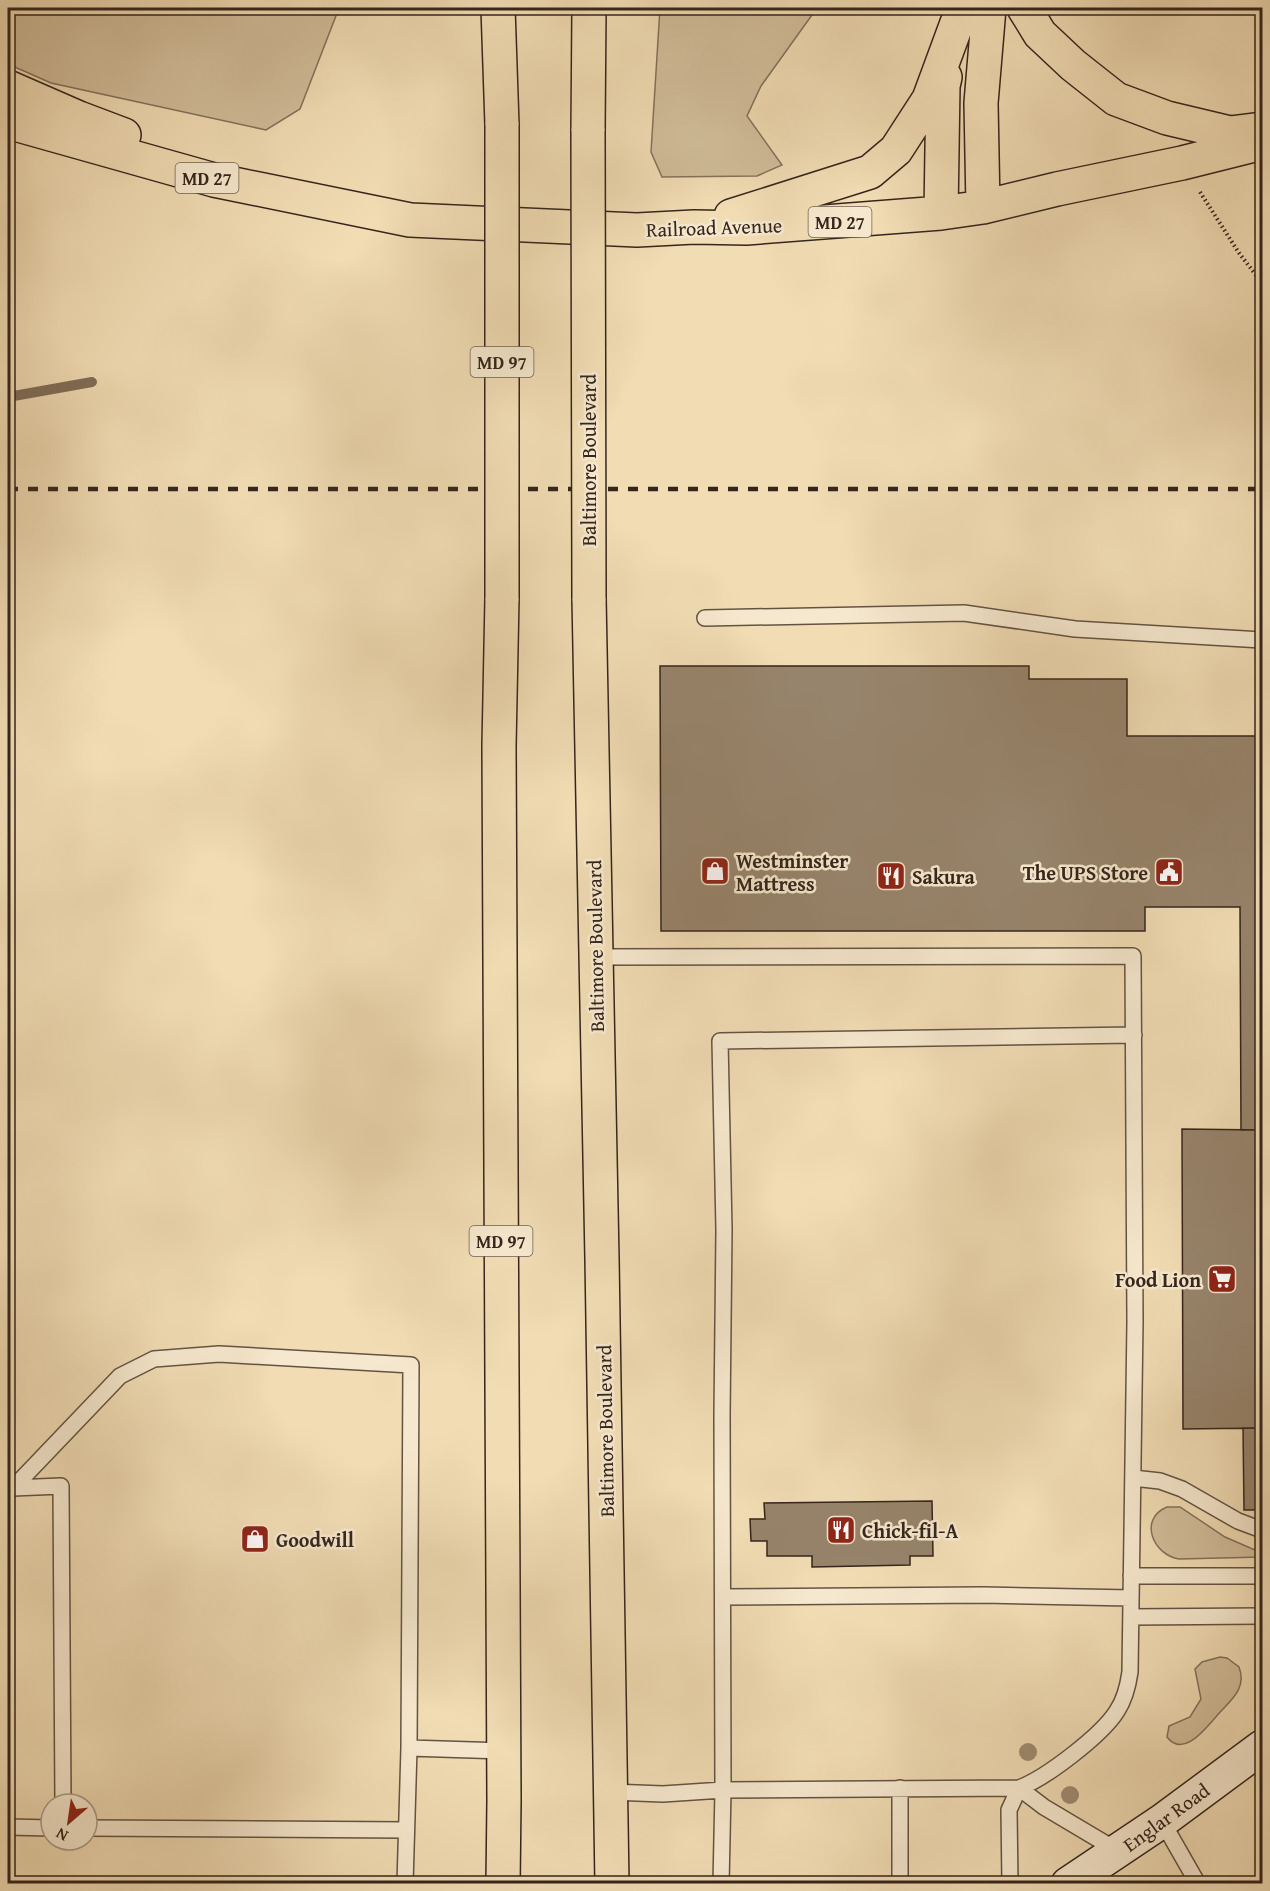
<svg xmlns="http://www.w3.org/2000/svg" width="1270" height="1891" viewBox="0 0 1270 1891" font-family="'Gentium Book Plus',serif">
<rect width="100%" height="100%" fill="#f1dcb4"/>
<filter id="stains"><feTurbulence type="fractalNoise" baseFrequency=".00333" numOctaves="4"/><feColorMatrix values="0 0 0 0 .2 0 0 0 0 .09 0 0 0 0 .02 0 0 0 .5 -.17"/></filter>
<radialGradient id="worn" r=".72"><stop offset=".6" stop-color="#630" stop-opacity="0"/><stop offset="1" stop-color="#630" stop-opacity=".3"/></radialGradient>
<!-- green -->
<path fill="#d1bd9a" stroke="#83715c" stroke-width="1.5" d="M8,8H339L300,109L266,130L51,83L8,64Z
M660,8H817L761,86L747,116L782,165L757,176L662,177L651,152Z
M1167,1507H1180L1225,1537L1262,1553V1557L1179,1559C1153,1555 1138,1519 1167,1507Z
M1220,1657L1227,1658L1239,1667C1248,1690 1228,1702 1215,1718C1204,1730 1183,1758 1167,1737L1169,1726L1190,1717L1201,1699L1195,1669L1202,1662Z"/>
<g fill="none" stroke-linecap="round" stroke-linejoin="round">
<!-- stream -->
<path stroke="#7f6e59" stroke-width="10" d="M8,397L92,382"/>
</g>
<!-- building -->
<path fill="#97846c" stroke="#35251d" stroke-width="1.5" d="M660,666H1029V679H1127V736H1262V1130H1241L1240,907H1145V931H661Z
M1182,1129L1262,1130V1428L1183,1429Z
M1243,1428H1262V1510H1244Z
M932,1501L933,1556H910V1565L812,1567V1556H767V1541H751L750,1519H765L764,1503Z"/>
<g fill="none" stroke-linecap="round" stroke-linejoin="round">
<!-- lane casing -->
<g stroke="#645343" stroke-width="18">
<path id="lane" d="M705,618L964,613L1075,629L1262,640
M595,957L1133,956L1135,1322L1130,1672C1128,1686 1125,1699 1117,1711C1102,1735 1046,1778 1019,1788L723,1790L663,1794L611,1792
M1133,1478L1160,1481L1182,1489L1238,1521L1262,1530
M13,1488L120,1376L154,1359L219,1354L411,1365L409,1748L405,1884
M13,1488L61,1486L63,1804
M1131,1576H1262
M723,1597L983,1595L1131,1598
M1131,1617L1262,1616
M409,1748L504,1751
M1019,1788L1044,1807L1118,1851
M1162,1821L1198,1884
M8,1827L51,1828
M87,1828L406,1830
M721,1884L723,1790L722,1416L724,1230L720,1041L1134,1035
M900,1884V1788
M1010,1884L1009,1810L1019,1788"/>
</g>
<!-- secondary casing -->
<g stroke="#35251d" stroke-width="36">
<path id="secondary" d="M1068,1884L1162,1821L1262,1747"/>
</g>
<!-- highway casing -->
<g stroke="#35251d" stroke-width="36">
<path id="highway" d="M498,8L502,125
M1024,8L1040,34L1073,65L1116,99L1167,118L1230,133L1262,129
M8,87L79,118L124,135
M8,122L214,180L410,220L637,230L694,227L746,228L941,213L983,207L1057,189L1182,163L1262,143
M588,131L589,8
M983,207L981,103L989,8
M941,213L943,86L945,77
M731,216L870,172L896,150L929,99L957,23
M502,598L499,746L504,1800L503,1884
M589,598C596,1027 608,1455 612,1884"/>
</g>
<!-- path -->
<path stroke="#35251d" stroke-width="4" stroke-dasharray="1.5 3" stroke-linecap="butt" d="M1200,192L1239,253L1262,283"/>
<!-- lane -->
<use href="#lane" stroke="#f6e8ce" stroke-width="15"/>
<!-- secondary -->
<use href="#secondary" stroke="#f6e8ce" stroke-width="33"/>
<!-- highway -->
<use href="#highway" stroke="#f1dcb4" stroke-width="33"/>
<!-- rail -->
<path stroke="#35251d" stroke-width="4.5" stroke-dasharray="10 10" stroke-linecap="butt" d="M8,489H1262"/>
<!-- highway-bridge casing -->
<g stroke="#35251d" stroke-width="36" stroke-linecap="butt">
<path id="highway-bridge" d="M502,125V598
M588,131L589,598"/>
</g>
<!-- highway-bridge -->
<use href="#highway-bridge" stroke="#f1dcb4" stroke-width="33"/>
</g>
<!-- trees -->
<g fill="#9f8c72">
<circle cx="1028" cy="1752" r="9"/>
<circle cx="1070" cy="1795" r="9"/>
</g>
<!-- icons -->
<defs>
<g id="shop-square" transform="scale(1.5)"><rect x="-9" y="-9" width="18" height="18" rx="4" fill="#8f2418" stroke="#f6e8ce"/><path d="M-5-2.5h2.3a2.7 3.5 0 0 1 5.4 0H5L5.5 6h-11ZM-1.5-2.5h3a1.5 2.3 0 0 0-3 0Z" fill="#fff"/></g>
<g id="civic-square" transform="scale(1.5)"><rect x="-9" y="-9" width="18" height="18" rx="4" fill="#8f2418" stroke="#f6e8ce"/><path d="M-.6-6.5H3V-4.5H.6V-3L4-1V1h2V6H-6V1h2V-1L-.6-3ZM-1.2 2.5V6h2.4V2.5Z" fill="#fff"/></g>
<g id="restaurant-square" transform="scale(1.5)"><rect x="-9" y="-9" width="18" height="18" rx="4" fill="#8f2418" stroke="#f6e8ce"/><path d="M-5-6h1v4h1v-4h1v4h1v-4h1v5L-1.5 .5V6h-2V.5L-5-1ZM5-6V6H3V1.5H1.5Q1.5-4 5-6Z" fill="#fff"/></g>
<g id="supermarket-square" transform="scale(1.5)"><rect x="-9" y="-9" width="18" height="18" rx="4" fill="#8f2418" stroke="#f6e8ce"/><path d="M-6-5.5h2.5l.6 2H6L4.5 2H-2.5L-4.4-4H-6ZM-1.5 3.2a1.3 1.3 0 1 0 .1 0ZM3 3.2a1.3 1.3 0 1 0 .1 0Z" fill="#fff"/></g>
</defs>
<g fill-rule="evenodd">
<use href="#shop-square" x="715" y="871"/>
<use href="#civic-square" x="1169" y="872"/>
<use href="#restaurant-square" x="891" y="876"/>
<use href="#supermarket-square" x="1222" y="1279"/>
<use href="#restaurant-square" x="841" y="1530"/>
<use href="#shop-square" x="255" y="1539"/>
</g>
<g text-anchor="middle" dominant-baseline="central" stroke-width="5" stroke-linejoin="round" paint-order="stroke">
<!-- shield labels -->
<g fill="#f6e8ce" stroke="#6f6052" stroke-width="1.5">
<rect x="175.5" y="163" width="63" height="30" rx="4.5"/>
<rect x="808.5" y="207" width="63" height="30" rx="4.5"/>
<rect x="470.5" y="347" width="63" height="30" rx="4.5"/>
<rect x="469.5" y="1226" width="63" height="30" rx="4.5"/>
</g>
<g font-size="18" font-weight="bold" fill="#35251d">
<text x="207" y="178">MD 27</text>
<text x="840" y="222">MD 27</text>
<text x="502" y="362">MD 97</text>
<text x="501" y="1241">MD 97</text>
</g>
<!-- street labels -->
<g font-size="20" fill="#35251d" stroke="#f6e8ce">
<text transform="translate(714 227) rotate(-2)">Railroad Avenue</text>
<text transform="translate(588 460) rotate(-90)">Baltimore Boulevard</text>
<text transform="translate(595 946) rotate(-91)">Baltimore Boulevard</text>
<text transform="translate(605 1431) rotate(-91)">Baltimore Boulevard</text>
<text transform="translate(1166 1817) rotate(-36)">Englar Road</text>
</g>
<!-- poi labels -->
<g font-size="20" font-weight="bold" fill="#35251d" stroke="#f6e8ce" text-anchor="start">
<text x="736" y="860">Westminster<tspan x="736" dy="23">Mattress</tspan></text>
<text x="1148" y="872" text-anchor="end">The UPS Store</text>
<text x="912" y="876">Sakura</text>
<text x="1201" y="1279" text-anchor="end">Food Lion</text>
<text x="862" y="1530">Chick-fil-A</text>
<text x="276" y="1539">Goodwill</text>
</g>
</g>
<!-- margin -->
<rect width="1270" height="1891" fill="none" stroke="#f1dcb4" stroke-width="30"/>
<rect x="9" y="9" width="1252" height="1873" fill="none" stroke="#35251d" stroke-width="3"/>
<rect x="15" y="15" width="1240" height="1861" fill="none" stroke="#35251d" stroke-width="1.5"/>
<!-- north arrow -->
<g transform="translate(69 1822) rotate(209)"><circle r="28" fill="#f6e8ce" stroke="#a99a87" stroke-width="1.5"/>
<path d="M0-4.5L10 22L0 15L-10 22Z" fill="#8f2418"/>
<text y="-9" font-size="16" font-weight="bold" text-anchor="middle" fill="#35251d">N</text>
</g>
<rect width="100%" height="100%" filter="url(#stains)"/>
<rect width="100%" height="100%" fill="url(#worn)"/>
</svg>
